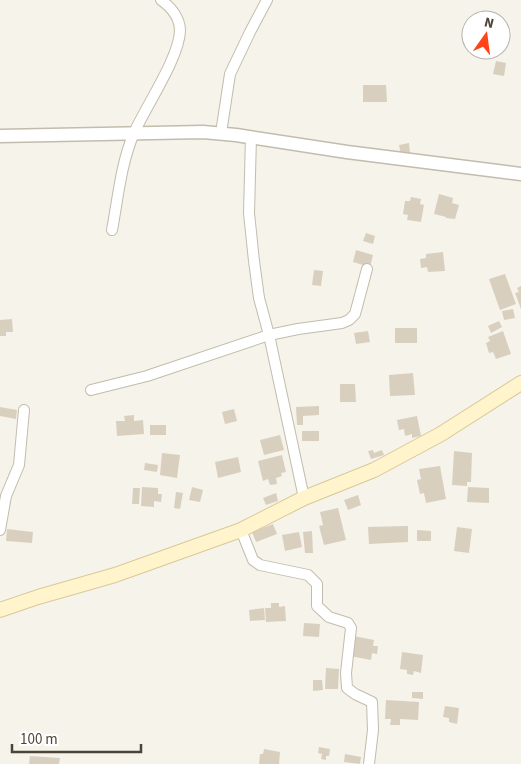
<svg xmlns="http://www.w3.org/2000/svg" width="521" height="764" viewBox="0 0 521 764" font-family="'Source Sans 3',sans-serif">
<rect width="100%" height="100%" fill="#f6f3ea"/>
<!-- building -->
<path fill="#d9cfbf" d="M496,61L506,63L504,76L493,74Z
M363,85H386L387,102H363Z
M409,143L410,153L401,155L399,145Z
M439,194L453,198L452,203L459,205L455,219L446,218V217L434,214Z
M411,197L421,199L420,204L424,205L421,222L407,220L408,215L403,214L405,201H410Z
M366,233L375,236L373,244L363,241Z
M356,250L373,255L370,267L353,262Z
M443,252L445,271L428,272L427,267L421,268L420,259L426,258V254Z
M314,270L323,271L321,286L312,285Z
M505,274L516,304L500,310L489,279Z
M521,286V309L515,293L519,292L517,288Z
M513,309L515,318L504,320L502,311Z
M12,319L13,332H6V336H0V320Z
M499,321L502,327L491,333L488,326Z
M395,328H417V343H395Z
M368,331L370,342L356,344L354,333Z
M503,331L511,354L496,359L493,352L489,353L486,343L490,341L488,337Z
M413,373L415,395L390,396L389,375Z
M340,384H355L356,402H340Z
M319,406V415L303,416V425H297L296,407Z
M0,407L17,410L16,419L0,416Z
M234,409L237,421L225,424L222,412Z
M134,415V421L143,420L144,434L117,436L116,421H125L124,416Z
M417,416L421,436L412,438V434L405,436L404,429L399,430L397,420Z
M150,425H166V435H150Z
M302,431H319V441H302Z
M280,435L284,450L264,455L260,440Z
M373,450L374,453L382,450L384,455L371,459L368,451Z
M454,451L472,453L471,482H467V486L452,485Z
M162,453L180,455L177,478L160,475Z
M282,455L286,472L281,473L282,476L276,478L277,484L270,485L268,479L263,481L258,461Z
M238,457L241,472L218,478L215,462Z
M145,463L158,465L157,472L144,470Z
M440,466L446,499L426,503L424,493L420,494L417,480L421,479L419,469Z
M142,487L158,488V494H162L161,502L154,501V507L141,506Z
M192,487L203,490L200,502L189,500Z
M468,487L489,488V503L467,502Z
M133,488H140L139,504H132Z
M176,492L183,493L180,509L174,508Z
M276,493L278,501L266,505L263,498Z
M358,495L361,505L348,510L344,500Z
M338,508L346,540L324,545L319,526L323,525L320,512Z
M273,524L277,534L256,542L252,532Z
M408,526V542L369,544L368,527Z
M457,527L472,529L469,553L454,551Z
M7,529L33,532L32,543L6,541Z
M417,530L431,531V541H417Z
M312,531L313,553H305L303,532Z
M299,532L302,547L285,551L282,535Z
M271,603H279V607L285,606L286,621L266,622L265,608H271Z
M264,608L265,620L250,621L249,610Z
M304,623L320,624L319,637L303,636Z
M353,636L374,640L373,646H378L377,654L372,653L371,660L350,656Z
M402,652L423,655L421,673L414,671L413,675L407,674V670L400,669Z
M326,668L339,669L338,689H325Z
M313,680H322L323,690L313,691Z
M412,692H423V699L412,698Z
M386,700L419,702L418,720L400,719V725H390L391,719H385Z
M445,706L459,708L457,724L449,722V718L443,717Z
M319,747L330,749L329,756H326V760L321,759L322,754L318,753Z
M264,749L280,752L279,764H259L260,754H263Z
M345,754L361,757L360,764L344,762Z
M30,756L60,758L59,764H29Z"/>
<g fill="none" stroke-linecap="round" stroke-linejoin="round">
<!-- minor casing -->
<g stroke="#c3bcac" stroke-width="12">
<path id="minor" d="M221,133L230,74L250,32L267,0
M251,137L249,213L254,261L259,298L269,335L304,498
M112,230C118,198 121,163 134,133C146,106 179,58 180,31C180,18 171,7 161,0
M91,390L147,376L269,335L298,329L342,323L349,320L355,314L367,269
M0,530L6,496L19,465L24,410
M241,530L253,560L260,565L308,575L317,584V606L329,617L348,623L351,628L346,673L347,688L355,694L372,702L373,730L369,764"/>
</g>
<!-- tertiary casing -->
<g stroke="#c3bcac" stroke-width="15">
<path id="tertiary" d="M0,136L203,132L236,135L347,152L521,174"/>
</g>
<!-- secondary casing -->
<g stroke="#d9c998" stroke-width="16">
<path id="secondary" d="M0,610L38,597L115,575L241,530L304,498L374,470L441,434L521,383"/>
</g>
<!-- minor -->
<use href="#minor" stroke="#fff" stroke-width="10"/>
<!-- tertiary -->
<use href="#tertiary" stroke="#fff" stroke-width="12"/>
<!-- secondary -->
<use href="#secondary" stroke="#fff4cc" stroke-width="14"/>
</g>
<!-- north arrow -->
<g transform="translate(486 35) rotate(14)"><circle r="24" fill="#ffffff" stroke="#b7b4af"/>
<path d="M0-4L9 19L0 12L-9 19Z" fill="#ff4419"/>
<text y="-8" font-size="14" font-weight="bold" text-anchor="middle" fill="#4b4437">N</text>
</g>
<!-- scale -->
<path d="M12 744v8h129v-8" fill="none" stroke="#4b4437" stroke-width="2.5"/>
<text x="20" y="744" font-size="15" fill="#4b4437" stroke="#ffffff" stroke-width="4" paint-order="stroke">100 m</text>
</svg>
